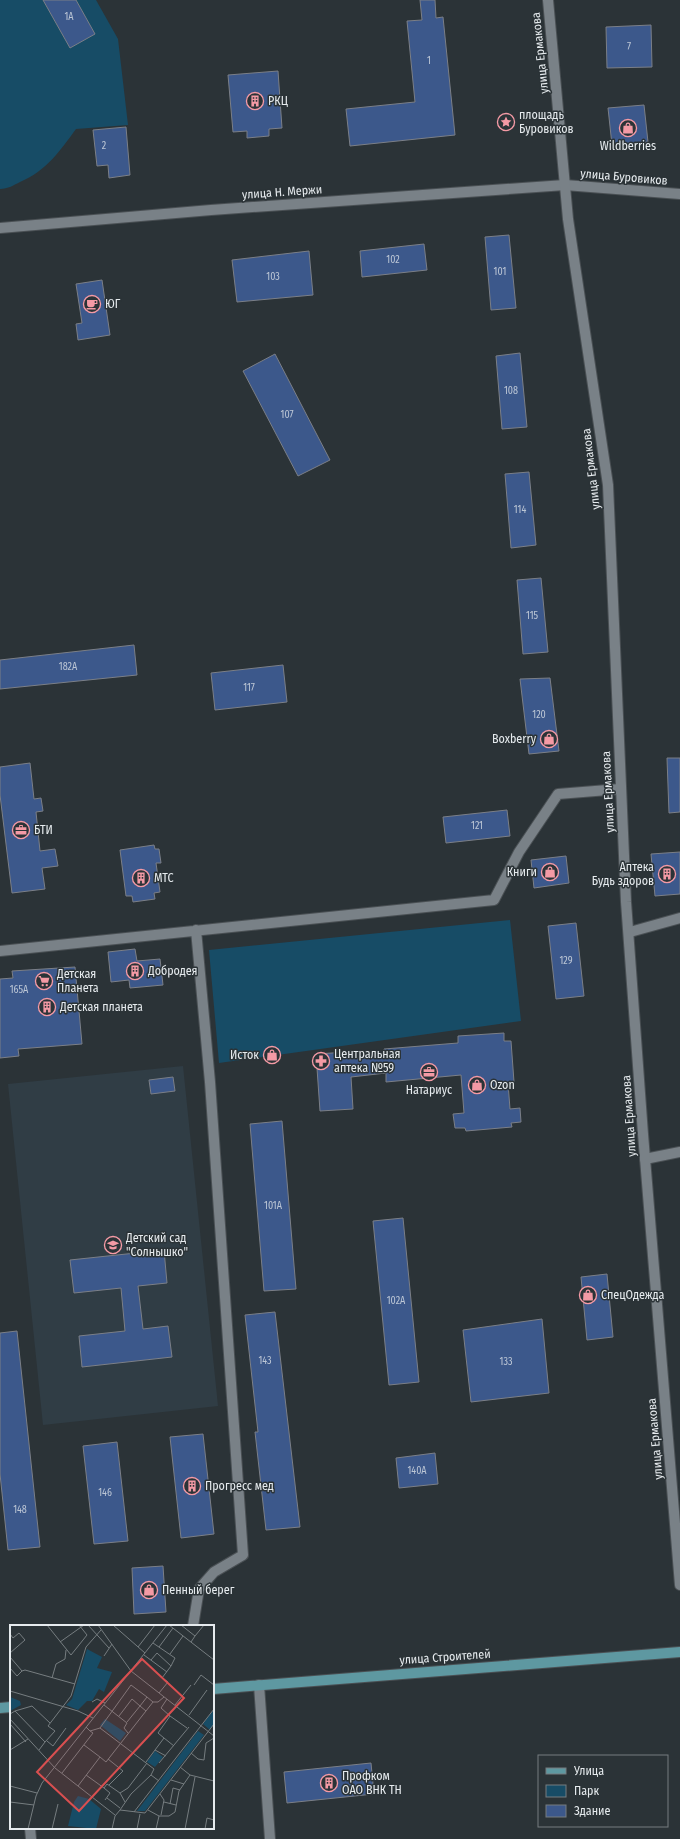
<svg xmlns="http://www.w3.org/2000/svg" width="680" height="1839" viewBox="0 0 680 1839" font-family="'Fira Sans Condensed',sans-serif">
<rect width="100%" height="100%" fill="#2b3337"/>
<!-- built -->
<path fill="#303d45" d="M183,1066L218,1406L43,1425L8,1084Z"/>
<!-- green -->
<path fill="#174c66" d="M0,0H96L118,39L128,125L76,129C60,151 46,171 20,182C14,185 8,189 0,189Z
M510,920L521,1021L219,1063L209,950Z"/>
<!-- building -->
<path fill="#3c588b" stroke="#7b7f87" d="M43,0H76L95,34L70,48Z
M420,0H435L436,18L443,17L455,135L350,146L346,109L415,102L407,21L422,20Z
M651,25L652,67L607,68L606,27Z
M278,71L282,128L269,129V136L247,138V131L233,132L228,75Z
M644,105L648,142L612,145L608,108Z
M126,127L130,175L109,178L108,165L97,166L93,130Z
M509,235L516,308L491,310L485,237Z
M424,244L427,270L362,277L360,251Z
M309,251L313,295L237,302L232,260Z
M102,280L110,335L78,340L76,324L82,323L76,284Z
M520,353L527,427L502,429L496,356Z
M275,354L330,460L298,476L243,371Z
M529,472L536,545L511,548L505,474Z
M541,578L548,652L523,654L517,580Z
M134,645L137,675L0,689V660Z
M283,665L287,702L215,710L211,673Z
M550,678L559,751L529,754L520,679Z
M667,758H680V812L669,813Z
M30,763L34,799L41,798L43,811L36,812L40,851L55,849L58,866L42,868L45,889L12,893L0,795V767Z
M507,810L510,836L446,843L443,817Z
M154,845L155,849H159L161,863H156L160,892L154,893L155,899L133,902L132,896H126L120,850Z
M680,852V894L655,896L651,854Z
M566,856L569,883L534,888L531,860Z
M576,923L584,996L556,999L548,926Z
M135,949L137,961L160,959L163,985L130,988L129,980L111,982L108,952Z
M75,967L82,1044L18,1049L19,1056L0,1058V979L13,978L12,971Z
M504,1033V1041H511L514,1082L508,1083L510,1109L520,1108L521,1122L511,1123L512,1127L466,1131L465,1128H455L453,1114L464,1113L461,1075L386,1082V1073L351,1077L353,1109L320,1111L316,1054L348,1052L349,1059L384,1056V1049L458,1043V1036Z
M173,1077L175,1091L151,1094L149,1080Z
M282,1121L296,1289L264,1291L250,1124Z
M403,1218L419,1382L389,1385L373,1221Z
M164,1250L167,1283L138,1286L143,1329L168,1326L172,1357L82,1367L79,1336L125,1331L121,1288L74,1293L70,1260Z
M607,1274L613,1337L587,1340L581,1277Z
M275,1312L300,1527L266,1530L255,1432H258L245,1315Z
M542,1319L549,1393L471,1402L463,1330Z
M17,1331L40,1547L8,1550L0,1474V1333Z
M203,1434L214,1534L181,1538L170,1437Z
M117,1442L128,1541L94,1544L83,1446Z
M435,1453L438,1484L399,1488L396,1458Z
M163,1566L166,1612L134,1614L132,1568Z
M371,1763L374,1794L287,1803L284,1772Z"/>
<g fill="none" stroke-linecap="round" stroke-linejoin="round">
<!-- minor casing -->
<g stroke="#4a5054" stroke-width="12">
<path id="minor" d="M0,228L211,210L565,185L680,194
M630,932L680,918
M0,951L494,900L519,852L558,794L620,789
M645,1159L680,1152
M193,1626L199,1589L214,1572L243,1555L210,1082L196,930
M259,1685L270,1839
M30,1828L31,1839"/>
</g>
<!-- tertiary casing -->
<g stroke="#4a5054" stroke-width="12">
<path id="tertiary" d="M548,0L568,219L608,485L626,902L643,1134L680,1585"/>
</g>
<!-- secondary casing -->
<g stroke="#4a5054" stroke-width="12">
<path id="secondary" d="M213,1689L680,1652
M0,1708L11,1707"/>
</g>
<!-- minor -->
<use href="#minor" stroke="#798187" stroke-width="10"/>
<!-- tertiary -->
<use href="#tertiary" stroke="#798187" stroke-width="10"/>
<!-- secondary -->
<use href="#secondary" stroke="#5e98a1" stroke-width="10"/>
</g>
<!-- icons -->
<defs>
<g id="building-ring" transform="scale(0.9)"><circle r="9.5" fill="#2b3337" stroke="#f49aa5" stroke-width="1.5"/><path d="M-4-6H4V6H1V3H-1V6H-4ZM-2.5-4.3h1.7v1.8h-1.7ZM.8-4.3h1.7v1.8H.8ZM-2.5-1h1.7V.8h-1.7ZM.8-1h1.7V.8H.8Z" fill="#f49aa5"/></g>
<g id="sight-ring" transform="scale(0.9)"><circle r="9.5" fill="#2b3337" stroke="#f49aa5" stroke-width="1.5"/><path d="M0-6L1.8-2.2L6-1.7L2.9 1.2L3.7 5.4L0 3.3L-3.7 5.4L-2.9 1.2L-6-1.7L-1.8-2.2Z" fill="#f49aa5"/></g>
<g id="shop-ring" transform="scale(0.9)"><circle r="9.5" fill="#2b3337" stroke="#f49aa5" stroke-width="1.5"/><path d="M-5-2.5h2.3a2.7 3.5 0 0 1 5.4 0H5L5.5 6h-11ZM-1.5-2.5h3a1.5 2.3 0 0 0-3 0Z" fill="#f49aa5"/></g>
<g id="cafe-ring" transform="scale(0.9)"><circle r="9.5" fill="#2b3337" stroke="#f49aa5" stroke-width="1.5"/><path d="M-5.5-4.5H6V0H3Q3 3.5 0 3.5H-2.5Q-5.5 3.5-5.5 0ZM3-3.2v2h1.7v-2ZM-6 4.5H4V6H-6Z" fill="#f49aa5"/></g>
<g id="office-ring" transform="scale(0.9)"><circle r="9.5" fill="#2b3337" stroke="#f49aa5" stroke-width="1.5"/><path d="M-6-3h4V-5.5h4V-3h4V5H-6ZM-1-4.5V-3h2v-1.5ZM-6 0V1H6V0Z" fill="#f49aa5"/></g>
<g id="supermarket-ring" transform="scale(0.9)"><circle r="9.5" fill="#2b3337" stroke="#f49aa5" stroke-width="1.5"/><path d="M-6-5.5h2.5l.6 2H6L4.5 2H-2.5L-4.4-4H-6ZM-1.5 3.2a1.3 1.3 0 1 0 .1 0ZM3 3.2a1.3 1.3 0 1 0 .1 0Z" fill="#f49aa5"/></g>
<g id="pharmacy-ring" transform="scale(0.9)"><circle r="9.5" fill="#2b3337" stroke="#f49aa5" stroke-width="1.5"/><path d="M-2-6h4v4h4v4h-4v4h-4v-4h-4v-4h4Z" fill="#f49aa5"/></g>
<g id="school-ring" transform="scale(0.9)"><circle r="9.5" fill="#2b3337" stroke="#f49aa5" stroke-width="1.5"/><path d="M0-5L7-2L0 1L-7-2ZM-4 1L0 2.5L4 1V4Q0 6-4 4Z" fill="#f49aa5"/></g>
</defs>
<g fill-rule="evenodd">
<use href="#building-ring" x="255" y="101"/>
<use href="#sight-ring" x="506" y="122"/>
<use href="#shop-ring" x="628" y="128"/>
<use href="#cafe-ring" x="92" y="304"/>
<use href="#shop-ring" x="549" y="739"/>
<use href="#office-ring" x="21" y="830"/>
<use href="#shop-ring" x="550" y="872"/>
<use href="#building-ring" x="667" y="874"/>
<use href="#building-ring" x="141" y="878"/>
<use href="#building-ring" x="135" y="971"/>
<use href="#supermarket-ring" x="44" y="981"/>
<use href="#building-ring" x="47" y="1007"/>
<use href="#shop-ring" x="272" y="1055"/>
<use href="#pharmacy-ring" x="321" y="1061"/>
<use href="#office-ring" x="429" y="1072"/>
<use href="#shop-ring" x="477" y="1085"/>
<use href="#school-ring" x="113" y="1245"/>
<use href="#shop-ring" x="588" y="1295"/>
<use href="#building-ring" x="192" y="1486"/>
<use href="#shop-ring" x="149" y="1590"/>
<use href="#building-ring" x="329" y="1783"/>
</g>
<g text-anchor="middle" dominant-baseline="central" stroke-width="3" stroke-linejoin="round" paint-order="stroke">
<!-- number labels -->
<g font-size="10" fill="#bcc6d5">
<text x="69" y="17">1А</text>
<text x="629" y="47">7</text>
<text x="429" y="61">1</text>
<text x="104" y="146">2</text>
<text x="393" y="260">102</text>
<text x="500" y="272">101</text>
<text x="273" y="277">103</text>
<text x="511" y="391">108</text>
<text x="287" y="415">107</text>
<text x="520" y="510">114</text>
<text x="532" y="616">115</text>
<text x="68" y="667">182А</text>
<text x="249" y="688">117</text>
<text x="539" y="715">120</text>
<text x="477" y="826">121</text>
<text x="566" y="961">129</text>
<text x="19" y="990">165А</text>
<text x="273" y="1206">101А</text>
<text x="396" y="1301">102А</text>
<text x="265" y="1361">143</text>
<text x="506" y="1362">133</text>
<text x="417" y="1471">140А</text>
<text x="105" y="1493">146</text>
<text x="20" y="1510">148</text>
</g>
<!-- street labels -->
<g font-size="12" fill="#e6ebee" stroke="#2b3337">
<text transform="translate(540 53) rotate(-96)">улица Ермакова</text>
<text transform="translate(624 177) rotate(5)">улица Буровиков</text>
<text transform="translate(282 192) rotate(-4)">улица Н. Мержи</text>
<text transform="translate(591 469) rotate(-97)">улица Ермакова</text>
<text transform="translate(608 792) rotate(-93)">улица Ермакова</text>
<text transform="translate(629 1116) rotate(-94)">улица Ермакова</text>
<text transform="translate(655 1439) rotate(-95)">улица Ермакова</text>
<text transform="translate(445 1657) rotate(-4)">улица Строителей</text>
</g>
<!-- poi labels -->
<g font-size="12" fill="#e6ebee" stroke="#2b3337" text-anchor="start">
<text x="268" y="101">РКЦ</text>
<text x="519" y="115">площадь<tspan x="519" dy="14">Буровиков</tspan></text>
<text x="628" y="146" text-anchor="middle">Wildberries</text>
<text x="105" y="304">ЮГ</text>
<text x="536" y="739" text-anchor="end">Boxberry</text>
<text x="34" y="830">БТИ</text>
<text x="654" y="867" text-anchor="end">Аптека<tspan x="654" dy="14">Будь здоров</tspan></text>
<text x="537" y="872" text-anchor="end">Книги</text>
<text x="154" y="878">МТС</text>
<text x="148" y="971">Добродея</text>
<text x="57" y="974">Детская<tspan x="57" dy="14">Планета</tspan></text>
<text x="60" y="1007">Детская планета</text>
<text x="334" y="1054">Центральная<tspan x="334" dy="14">аптека №59</tspan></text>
<text x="259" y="1055" text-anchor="end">Исток</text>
<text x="490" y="1085">Ozon</text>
<text x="429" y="1090" text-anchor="middle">Натариус</text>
<text x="126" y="1238">Детский сад<tspan x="126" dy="14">"Солнышко"</tspan></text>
<text x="601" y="1295">СпецОдежда</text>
<text x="205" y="1486">Прогресс мед</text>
<text x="162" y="1590">Пенный берег</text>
<text x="342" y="1776">Профком<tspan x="342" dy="14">ОАО ВНК ТН</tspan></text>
</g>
</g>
<!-- overview -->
<g transform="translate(10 1625)">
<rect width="204" height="204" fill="#2b3337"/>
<path d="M77,24L92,32L87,43L102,47L94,67L89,64L82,76H77L68,85L56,80L62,74ZM0,72L10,76L11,80L0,86ZM204,84V99L200,105L193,99ZM95,94L116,108L110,116L90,100ZM188,106L194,110L135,186H127ZM145,126L153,132L145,142L137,137ZM68,171L79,174L91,184L86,204L58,201L64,177Z" fill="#174c66"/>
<path fill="none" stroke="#767d80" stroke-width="1" d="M37,0L61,30L77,10L69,0M78,0L99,23M88,0L121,46L204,111M103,0L135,28M159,0L204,35M171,0L185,11L181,17M0,9L3,13L9,8L15,15L0,28M185,11L194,0M50,17L74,0M143,18L165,33L161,41M128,22L145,0M149,22L163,3M160,29L173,11M134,30L157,47M94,31L102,19M0,32L12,46L15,45L65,59M141,35L147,28L161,41L152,53L158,57L149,68M0,43L7,51L12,46M42,53L46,39L55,34L56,25M184,60L191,50L204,60V65M0,66L68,86L83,93M82,77L87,74L95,78M94,80L117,98L114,103L118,108M165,80L181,60M5,86L22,81L40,98M0,89L5,86L35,117L29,125M179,90L197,65M109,91L122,74L130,81L137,72L143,77M160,91L177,103M0,94L45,143L105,190M117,97L130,81L136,86M0,99L16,117M76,102L80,106L90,103L144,144L141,150L149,156M90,103L121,60L137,72M154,113L164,121M37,116L43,121L56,103M35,117L45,106L38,101L61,71L76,22L91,5M0,125L18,114M145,125L156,131M181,128L188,134L194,135L196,118L204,113M90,132L96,137L143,77H148L154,72M98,134L113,146L99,160M136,137L154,113L148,108L160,91L151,83L157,74M149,138L179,102M52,148L83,108L80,106M76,150L94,163L97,159L110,168L115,177M180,150L204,156M161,155L174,159M0,161L27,168M68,161L90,132L74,120M94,163L100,168L95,175M110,168L118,163L137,138M150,169L154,175L151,190M97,173L110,183M0,177L24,180M154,177L166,180M160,179L163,163L170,165M110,185L121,169L141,150M138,185L149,191L146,204M124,187L204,84M149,191H159L165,187L169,166L180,150L170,142M18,204L26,171L32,158L157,0M42,204L48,179M102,204L105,191L110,185L135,188L204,99M127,204L130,189M175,204L185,152M195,204L197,193L204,195"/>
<path fill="#d94f50" fill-opacity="0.15" stroke="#d94f50" stroke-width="2" d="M132,34L174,73L69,186L27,147Z"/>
<rect width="204" height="204" fill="none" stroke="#e6ebee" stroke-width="2"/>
</g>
<!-- legend -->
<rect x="538" y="1755" width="130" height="72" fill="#2b3337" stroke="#767d80"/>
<rect x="546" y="1768" width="20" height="6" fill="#5e98a1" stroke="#767d80"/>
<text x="574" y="1775" font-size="12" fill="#e6ebee">Улица</text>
<rect x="546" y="1785" width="20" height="12" fill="#174c66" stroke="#767d80"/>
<text x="574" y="1795" font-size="12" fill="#e6ebee">Парк</text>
<rect x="546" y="1805" width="20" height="12" fill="#3c588b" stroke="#767d80"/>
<text x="574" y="1815" font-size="12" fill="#e6ebee">Здание</text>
</svg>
